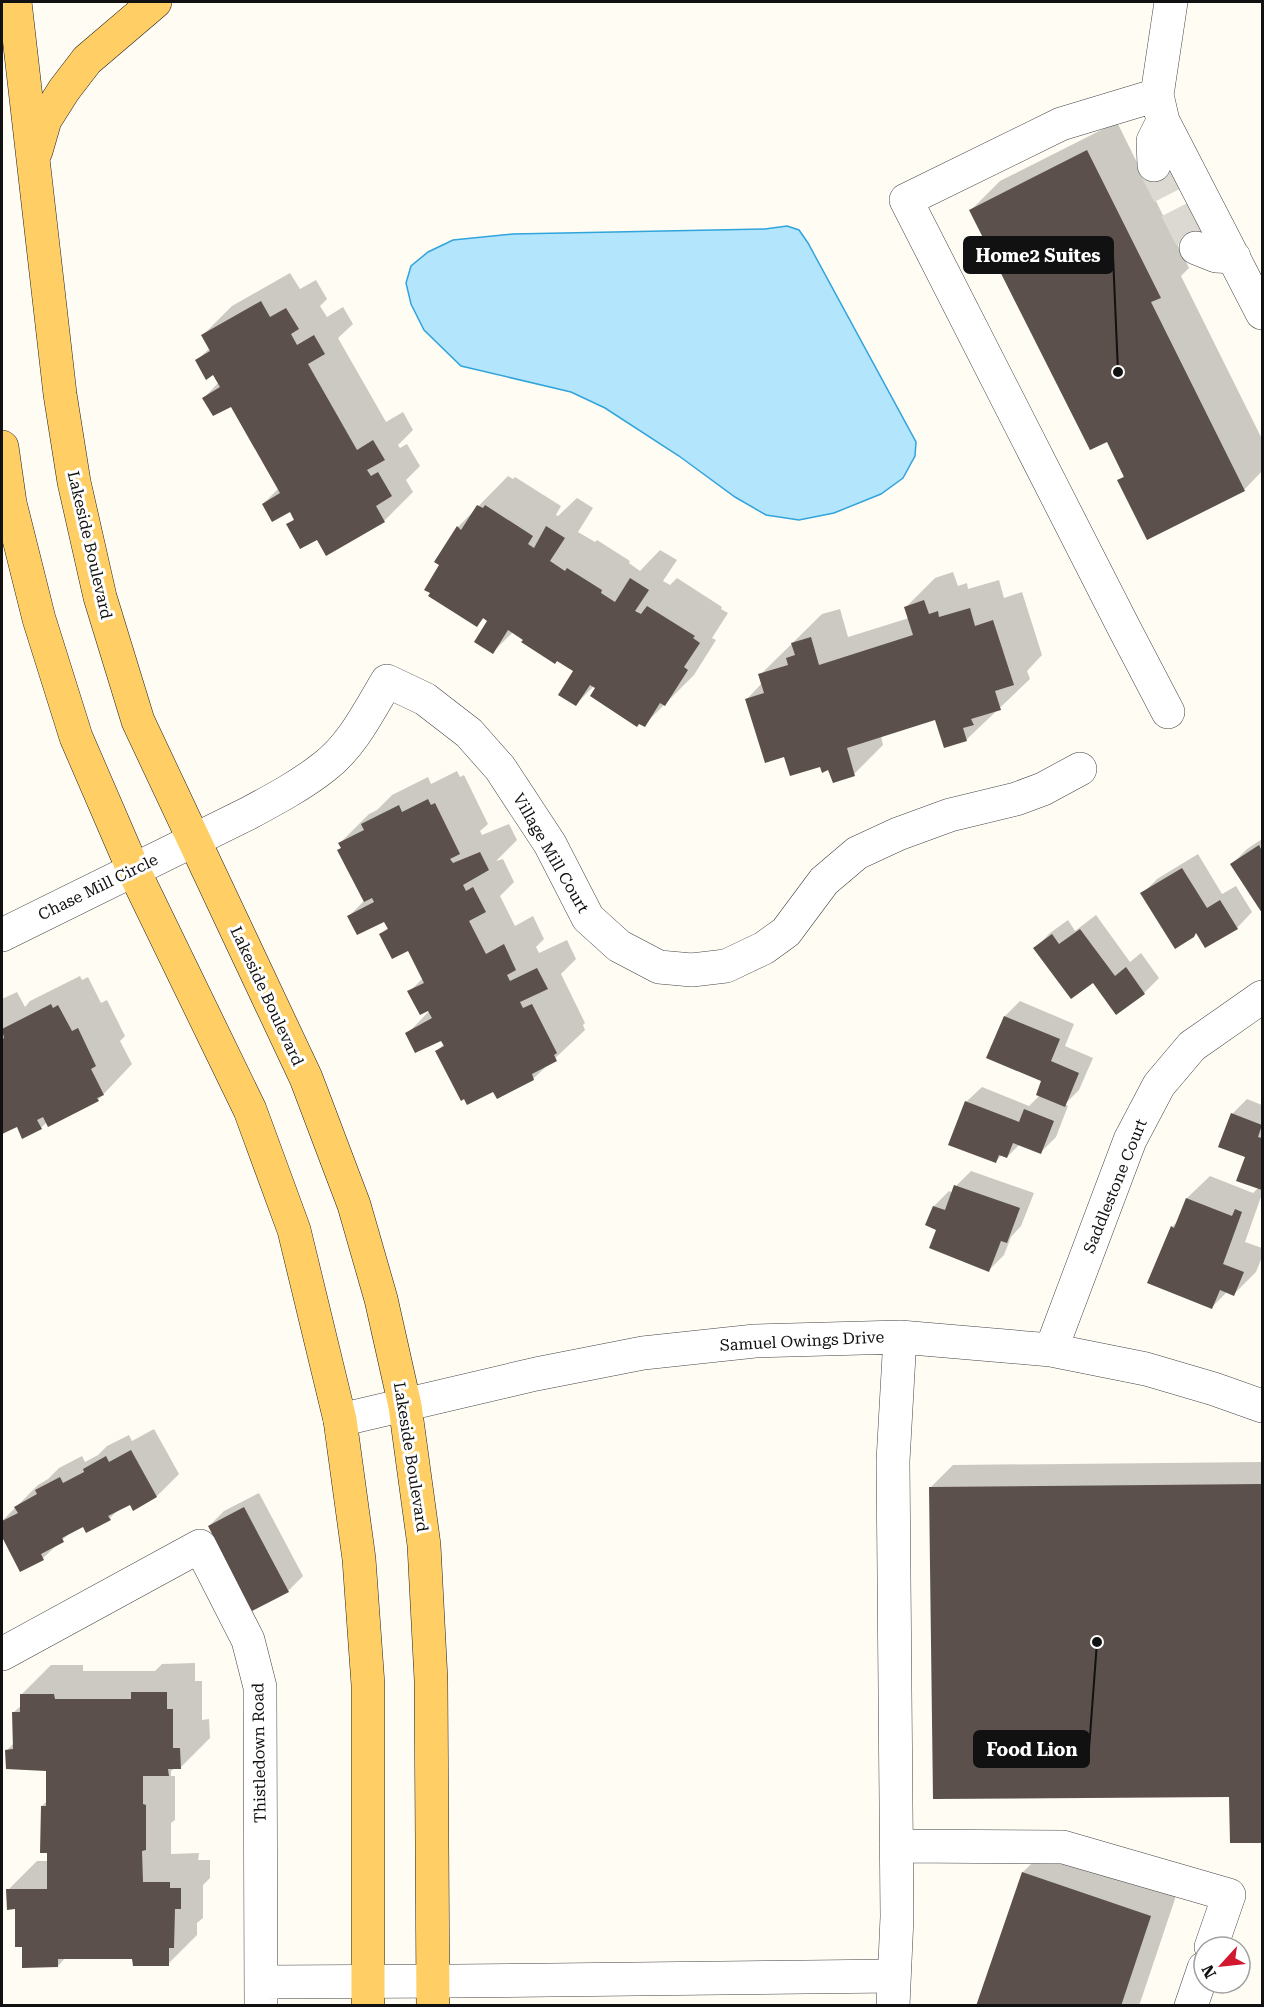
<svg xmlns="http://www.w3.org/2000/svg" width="1264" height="2007" viewBox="0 0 1264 2007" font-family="'Roboto Serif',serif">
<rect width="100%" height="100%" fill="#fffcf4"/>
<!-- water -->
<path fill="#b3e6fc" stroke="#31a4dc" stroke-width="1.5" d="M787,226L799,230L808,243L916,442L915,456L903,478L881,494L834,513L799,520L766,515L735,497L679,456L605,408L571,392L461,366L424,330L411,304L406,283L411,266L428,252L453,240L513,234L765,229Z"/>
<!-- shadow -->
<path fill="#0003" d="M1117,122L1189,268L1181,276L1262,439V471L1244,490L1119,480L1125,475L1107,440L971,210L1000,181Z
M290,273L300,289L316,280L327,299L320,306L327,317L343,307L353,324L338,338L386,422L403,412L413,430L398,445L400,448L407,444L420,466L406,480L413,492L384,521L317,538L288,525L295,518L291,510L263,504L279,488L232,405L204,398L219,382L214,373L197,360L210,348L203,335L232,306Z
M508,476L513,479L515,477L561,506L556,515L558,516L577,498L593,508L578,532L595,542L597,540L630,561L629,563L640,571L660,550L677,560L663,581L670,585L677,578L722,607L721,609L728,613L712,638L716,640L694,675L644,725L594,686L576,704L575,671L513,632L493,652L489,620L485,617L477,625L441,565L458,527Z
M953,572L958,586L967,583L968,589L999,580L1004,598L1022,592L1042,655L1027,671L1030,679L966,740L936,718L881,736L883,745L854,774L785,755L747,699L762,683L760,675L822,614L840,609L848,637L909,618L906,607L935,578Z
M457,771L460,777L464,775L488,824L480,831L482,835L509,824L517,840L496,861L503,859L514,882L500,896L515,926L533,916L544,939L536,947L539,953L567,940L576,959L561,974L585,1023L583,1025L585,1030L533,1079L494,1090L437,1051L444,1044L442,1039L407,1034L433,1007L409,992L423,978L409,949L381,934L389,927L385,920L349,916L365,900L340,843L369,814L377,810L392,795L428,777L431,784Z
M1262,839V911L1232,864L1247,849Z
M1198,854L1222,894L1236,886L1252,912L1237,928L1142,894L1157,879Z
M1096,915L1130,962L1141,953L1159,978L1144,993L1093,981L1035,948L1050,933L1068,920L1075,931Z
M80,976L82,980L88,977L101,1003L107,1000L125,1036L120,1041L132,1064L98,1100L47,1122L41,1128L17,1125L7,1130L2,1135V999L17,992L25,1007L30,1001Z
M1020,1001L1074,1024L1065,1046L1093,1058L1079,1090L1065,1104L1068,1106L1056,1137L1041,1152L1020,1144L1007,1157L1002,1155L995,1162L966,1102L982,1087L1029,1106L1040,1095L1043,1080L988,1058L1005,1016Z
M1247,1099L1262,1105V1194L1245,1242L1262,1248V1257L1256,1272L1234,1294L1227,1292L1211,1308L1172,1227L1178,1221L1187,1198L1210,1176L1253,1193L1259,1187L1232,1114Z
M971,1171L1034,1193L1021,1226L1011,1237L1004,1255L989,1270L938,1229L934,1206L949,1191L953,1193L956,1186Z
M154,1429L179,1474L157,1496L131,1503L120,1508L110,1518L87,1531L84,1524L73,1530L43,1558L21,1570L2,1534V1521L38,1485L48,1479L59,1468L82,1456L85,1462L98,1455L107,1446L129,1435L132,1441Z
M1262,1462V1841H1231V1795L931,1487L953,1465Z
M259,1493L303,1576L288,1591L253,1609L209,1526L224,1511Z
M195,1663V1681H202V1720L209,1719L210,1738L181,1767L175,1768L171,1771V1776H175V1820L171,1823V1854L199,1853L198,1860H210V1878L203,1885V1918L197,1923V1935L168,1964L134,1957H66L58,1966L24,1946L16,1908L8,1890L37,1861H48L42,1806L47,1801V1769L7,1750L14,1743V1712L22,1705V1694L51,1665H83V1671H155L162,1664Z
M1052,1843L1179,1887L1139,2006H977L1023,1872Z"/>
<!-- building -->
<path fill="#5b504b" d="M1087,150L1161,298L1151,302L1245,491L1147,540L1117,480L1124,477L1107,442L1090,450L969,210Z
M261,301L270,317L286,308L299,329L291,334L297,345L314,335L325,354L308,364L357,450L373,440L385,460L367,470L371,476L378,472L392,496L376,506L385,522L326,556L317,540L300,549L286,524L294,520L290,512L272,522L262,504L280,493L231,407L213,416L202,398L220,387L213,375L206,380L195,360L210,351L201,335Z
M477,505L483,508L485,505L533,536L528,544L534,548L546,526L565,538L550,561L565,571L567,568L602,590L601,593L615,602L630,578L649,590L635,611L641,614L647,606L695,636L693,638L700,643L684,667L688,670L665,706L660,703L645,727L639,724L637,727L590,696L595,688L590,685L576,706L558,695L573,671L557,661L555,664L521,642L523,640L508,630L493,654L474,642L487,621L483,618L477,627L428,596L430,593L424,590L439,565L434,562L457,526L461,530Z
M924,600L929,614L938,611L939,617L970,608L975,626L993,620L1014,685L995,691L1001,710L971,719L974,725L963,728L967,741L944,748L935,720L847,748L855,776L833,783L828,770L822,773L820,767L790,776L784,757L765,763L745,699L764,693L758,674L788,665L786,658L795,655L791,643L811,637L819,665L913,635L904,607Z
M428,799L431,805L435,803L460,854L450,859L453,863L480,852L489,870L463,885L466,891L473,887L486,912L469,921L486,954L504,944L516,970L507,975L510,981L537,968L548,989L520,1002L523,1008L532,1004L557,1053L554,1055L557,1061L532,1074L534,1080L497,1099L493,1092L467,1105L464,1099L461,1101L435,1051L444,1046L441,1041L415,1053L405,1033L432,1018L428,1011L420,1015L407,991L424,983L408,951L392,959L379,934L388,929L384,922L357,935L347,916L374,902L372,898L364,902L337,850L341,848L338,843L364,830L361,824L399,805L402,812Z
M1259,845L1262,851V913L1230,864Z
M1182,868L1207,908L1220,900L1238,929L1205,948L1196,933L1194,937L1175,949L1140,893Z
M1080,929L1115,976L1126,967L1145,994L1116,1015L1093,983L1071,999L1033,948L1052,934L1059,944Z
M51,1004L53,1008L58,1005L72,1031L78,1028L96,1066L91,1069L104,1095L97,1098L99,1101L48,1127L43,1117L37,1120L42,1129L22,1139L17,1127L2,1134V1039L4,1038L2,1029Z
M1004,1016L1060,1039L1051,1061L1079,1073L1065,1107L1036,1095L1041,1081L986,1058Z
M965,1101L1019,1122L1024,1109L1054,1121L1041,1154L1013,1143L1007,1158L999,1155L996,1163L948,1145Z
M1231,1113L1262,1125L1258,1137L1262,1138V1190L1236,1181L1245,1157L1218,1147Z
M954,1185L1020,1208L1007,1243L1001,1241L989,1272L929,1248L936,1230L925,1225L933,1206L945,1210Z
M1186,1198L1232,1216L1235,1209L1242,1212L1223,1264L1244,1272L1234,1296L1220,1290L1212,1309L1147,1283L1171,1226L1174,1228Z
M131,1450L157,1497L133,1511L130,1505L108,1516L111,1520L86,1533L83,1527L62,1538L64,1542L41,1554L44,1560L20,1572L2,1537V1521L18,1513L14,1507L37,1494L35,1490L60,1477L63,1483L84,1472L83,1469L106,1456L109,1462Z
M1262,1484V1843H1230L1229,1797L933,1799L929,1487Z
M244,1507L289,1592L252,1611L208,1526Z
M131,1692H167V1709H173V1748H180L181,1769H168L169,1776H143V1804L146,1805V1850L142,1851L143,1882H170V1888H181V1909H175L174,1948H169V1966H133L132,1959H58V1967L22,1968V1947H15V1909L7,1910L6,1889H47V1853H40L41,1806H46V1771L6,1769L5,1750L13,1749L12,1712H20V1694H54L55,1699H131Z
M1022,1872L1151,1916L1121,2006H976Z"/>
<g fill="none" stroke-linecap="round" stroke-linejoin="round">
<!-- minor-tunnel -->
<path stroke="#dbd9d2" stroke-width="33" stroke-dasharray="33 16" stroke-linecap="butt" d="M1154,165L1196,248"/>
<!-- minor casing -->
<g stroke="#444" stroke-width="34">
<path id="minor" d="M1157,95L1163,121L1262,313
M1154,165L1153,141L1163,121
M1196,248L1216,256L1234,257
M1168,712L1123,626L906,200L1061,124L1157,95L1171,2
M2,935L249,813C275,799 301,785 324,767C352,746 369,711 387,681L425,699L469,733L500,768L550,844L588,918L619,946L659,967L692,970L726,966L764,948L786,932L824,881L857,853L898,834L950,815L1016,799L1043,789L1080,769
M1051,1350L1130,1140L1159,1085L1192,1046L1262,997
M340,1420L536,1374L643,1353L755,1341L900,1337L1051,1350L1146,1369L1214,1389L1262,1406
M2,1654L200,1546L248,1640L260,1687L261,2006
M896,1846L1063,1847L1229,1895L1211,1947
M261,1982L456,1981L894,1976
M893,2006L897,1917L893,1461L900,1337
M1191,2006L1204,1968"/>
</g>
<!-- major casing -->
<g stroke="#222" stroke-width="34">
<path id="major" d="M15,2L60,394L74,482L100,597L138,721L306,1078L354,1205L381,1299L405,1406L424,1545L431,1680L433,2006
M36,151L45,120L64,90L87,60L155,2
M2,447L10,503L39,619L76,737L133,869L250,1110L294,1230L340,1420L359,1559L368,1685V2006"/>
</g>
<!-- minor -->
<use href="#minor" stroke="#fff" stroke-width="33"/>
<!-- major -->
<use href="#major" stroke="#ffce64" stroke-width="33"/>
</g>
<g text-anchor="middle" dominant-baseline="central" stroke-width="6" stroke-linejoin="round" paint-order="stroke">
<!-- street labels -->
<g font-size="16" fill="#111" stroke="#fff">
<text transform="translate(90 545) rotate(77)">Lakeside Boulevard</text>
<text transform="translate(551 853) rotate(60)">Village Mill Court</text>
<text transform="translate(98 887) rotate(-26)">Chase Mill Circle</text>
<text transform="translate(267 996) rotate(65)">Lakeside Boulevard</text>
<text transform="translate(1115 1186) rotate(-68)">Saddlestone Court</text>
<text transform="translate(802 1341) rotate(-3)">Samuel Owings Drive</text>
<text transform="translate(411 1457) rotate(81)">Lakeside Boulevard</text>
<text transform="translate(259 1753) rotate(-91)">Thistledown Road</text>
</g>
</g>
<!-- callouts -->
<path fill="none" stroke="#111" stroke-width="2" d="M1118 372L1113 255M1097 1642L1089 1749"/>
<g fill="#111" stroke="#fff" stroke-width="2">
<circle cx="1118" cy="372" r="6"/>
<circle cx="1097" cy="1642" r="6"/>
</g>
<g fill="#111" stroke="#111" stroke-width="2">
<rect x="964" y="237" width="149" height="36" rx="6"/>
<rect x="974" y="1731" width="115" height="36" rx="6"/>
</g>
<g font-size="18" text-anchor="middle" font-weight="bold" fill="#fff">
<text x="1038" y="262">Home2 Suites</text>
<text x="1032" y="1756">Food Lion</text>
</g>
<!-- border -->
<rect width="1264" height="2007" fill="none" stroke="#111111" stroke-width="6"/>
<!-- north arrow -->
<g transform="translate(1222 1965) rotate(243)"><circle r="28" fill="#ffffff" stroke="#a0a0a0" stroke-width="1.5"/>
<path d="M0-4.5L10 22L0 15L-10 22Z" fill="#d1182e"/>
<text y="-9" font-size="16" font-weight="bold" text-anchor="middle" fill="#111111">N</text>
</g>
</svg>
